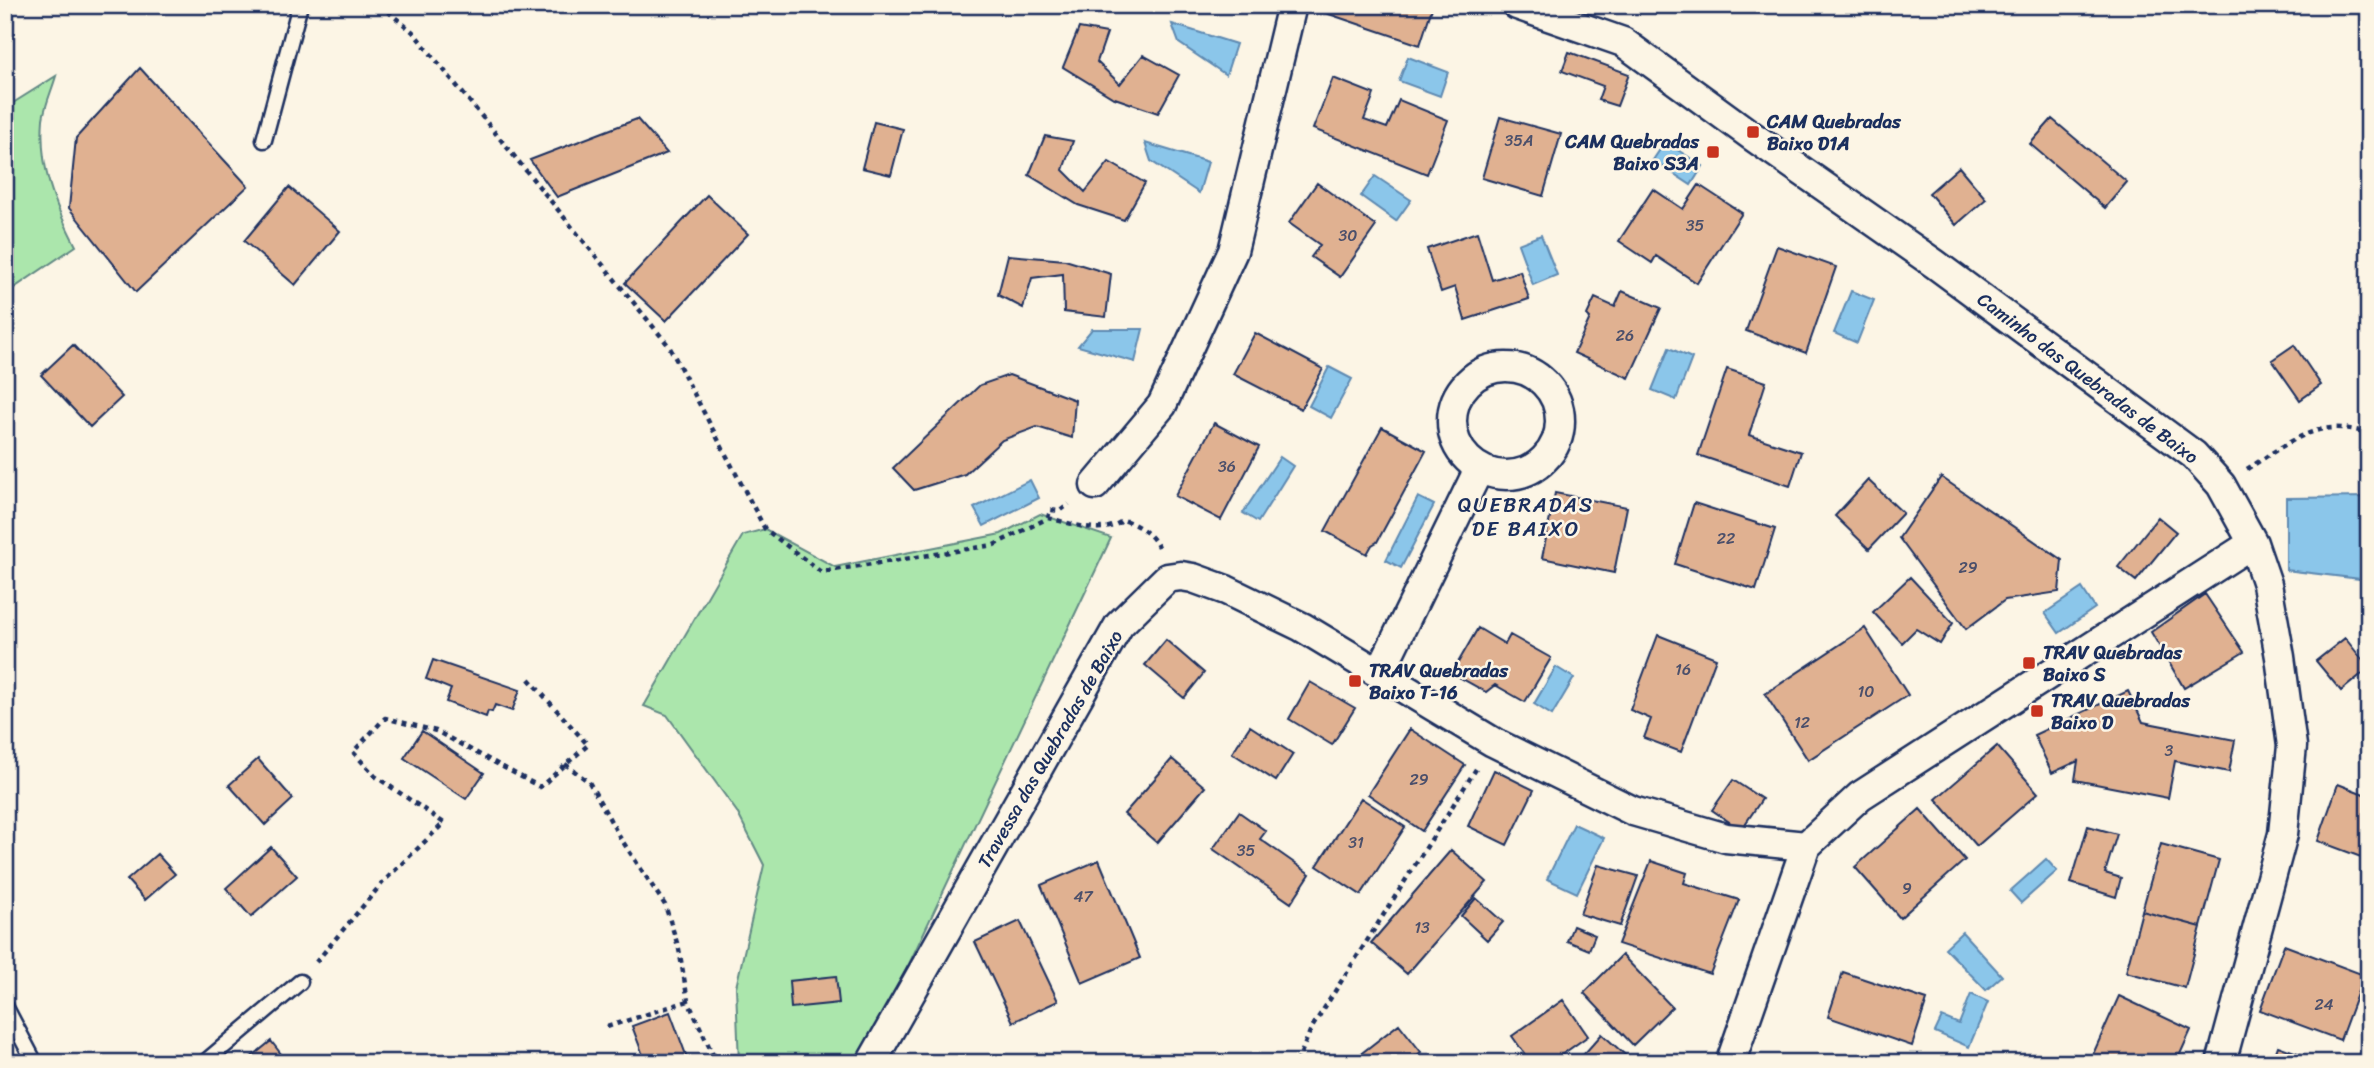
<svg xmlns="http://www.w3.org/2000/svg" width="2374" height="1068" viewBox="0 0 2374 1068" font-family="Sriracha,sans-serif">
<rect width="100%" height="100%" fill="#fcf5e5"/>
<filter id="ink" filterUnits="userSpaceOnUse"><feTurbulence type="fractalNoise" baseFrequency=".0143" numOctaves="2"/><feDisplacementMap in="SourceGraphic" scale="14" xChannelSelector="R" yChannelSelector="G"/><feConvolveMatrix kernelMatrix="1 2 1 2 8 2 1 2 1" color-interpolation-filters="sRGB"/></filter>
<g filter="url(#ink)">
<!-- green -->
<path fill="#abe6ac" stroke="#638a85" stroke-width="2" d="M56,76C52,90 45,105 43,119C39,167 54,204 76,246L5,294V108Z
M1040,514L1111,538L862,1063H739L736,987L764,865L737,812L667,715L644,706L743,535L765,529L835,567L1001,534Z"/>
<!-- water -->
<path fill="#8bc6ea" stroke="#5e8ab2" stroke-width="2" d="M1172,24L1236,44L1226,75L1179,43Z
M1408,57L1448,72L1440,96L1399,81Z
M1665,142L1703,166L1691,185L1653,160Z
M1145,143L1208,162L1199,193L1151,161Z
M1375,176L1411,200L1396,221L1361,196Z
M1541,235L1557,275L1533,285L1518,244Z
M1851,291L1874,300L1857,343L1834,333Z
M1092,329H1143L1135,362L1078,346Z
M1669,348L1692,358L1676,400L1652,390Z
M1329,367L1352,379L1331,418L1309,406Z
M1280,457L1293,466L1258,522L1243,513Z
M1030,480L1039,498L984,526L974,508Z
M1418,497L1434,505L1401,568L1386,560Z
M2369,497V580L2286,570V498Z
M2082,588L2095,608L2059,633L2045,613Z
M1556,667L1574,678L1552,715L1534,704Z
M1574,824L1604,838L1577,893L1547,879Z
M2046,859L2057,871L2021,903L2010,891Z
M1962,932L2002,976L1986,990L1945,948Z
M1971,994L1988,1002L1969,1047L1935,1032L1942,1017L1959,1024Z"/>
<!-- building -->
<path fill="#e0b191" stroke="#1b2f5e" stroke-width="2" d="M1328,5H1433L1420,45L1326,13Z
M1079,28L1107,33L1097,62L1120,84L1143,55L1179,75L1158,113L1112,97L1063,67Z
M1569,52L1629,74L1617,106L1598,100L1603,86L1562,71Z
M140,68L248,186L136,292L69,208L76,138Z
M1333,78L1374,94L1364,120L1387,128L1399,100L1448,120L1427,174L1313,129Z
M1500,117L1561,134L1543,196L1482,178Z
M637,119L667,153L557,197L530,160Z
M2052,119L2127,182L2105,208L2030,144Z
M874,122L903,129L891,175L862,168Z
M1045,136L1073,141L1063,170L1085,192L1109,162L1145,183L1124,220L1078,205L1029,175Z
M1959,167L1986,199L1956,225L1929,193Z
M1317,183L1376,226L1340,277L1311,257L1320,245L1289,223Z
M1699,185L1742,213L1697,283L1656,256L1652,263L1619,241L1653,189L1683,209Z
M289,187L340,231L295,285L244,241Z
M707,195L748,234L666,321L625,283Z
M1477,232L1492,280L1520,271L1529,299L1465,320L1455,287L1441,292L1427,249Z
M1777,246L1836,267L1806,353L1746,331Z
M1008,255L1065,260L1111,274L1106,317L1064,312L1063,274L1032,278L1023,308L998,295Z
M1622,291L1661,308L1629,378L1574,353L1590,318L1587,315L1595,298L1615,307Z
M1255,333L1323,369L1301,409L1233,374Z
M73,345L122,397L90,427L41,375Z
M2294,345L2321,385L2300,400L2272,360Z
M1727,369L1766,382L1749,435L1801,452L1790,486L1698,455Z
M1009,375L1075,400L1072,438L1037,427L1002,440L965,474L914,490L893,468L980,385Z
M1214,423L1259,447L1221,520L1175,496Z
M1382,427L1426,451L1377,542L1372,545L1367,554L1325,531Z
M1941,477L2062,560L2059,592L2005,600L1966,629L1899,538Z
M1868,480L1903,513L1869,549L1835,516Z
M1555,493L1627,507L1614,573L1542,558Z
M1694,503L1775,529L1756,590L1675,564Z
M2158,517L2176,532L2136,581L2118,567Z
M1910,577L1953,623L1940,644L1916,629L1902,643L1873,612Z
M2205,594L2244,652L2184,688L2151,632Z
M1478,628L1505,644L1510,635L1551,658L1525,702L1495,685L1486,692L1452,673Z
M1865,628L1908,695L1808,760L1765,694Z
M1658,635L1716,658L1681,752L1644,738L1651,719L1630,710Z
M2345,638L2369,668L2341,691L2316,661Z
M1166,640L1204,673L1184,698L1145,665Z
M433,660L520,690L512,711L495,705L492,712L488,711L486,717L446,702L451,689L426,679Z
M1310,682L1355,708L1332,745L1289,719Z
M2128,691L2143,722L2235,740L2229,772L2175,761L2168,798L2075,780L2078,761L2052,773L2034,735Z
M1250,726L1293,754L1276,781L1232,753Z
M1410,729L1465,765L1422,831L1368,794Z
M422,731L484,773L466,799L404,758Z
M1997,746L2038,793L1977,846L1936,799Z
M258,759L293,799L265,825L229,785Z
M1172,759L1205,787L1157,843L1124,814Z
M1494,770L1534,790L1507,845L1468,826Z
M1733,780L1762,799L1741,830L1712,810Z
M2338,784L2369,796V860L2318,841Z
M1361,798L1405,827L1361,895L1317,866Z
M1920,809L1965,860L1900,918L1855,867Z
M1239,812L1266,831L1260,839L1310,874L1291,903L1213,849Z
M2088,826L2117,834L2105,873L2121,878L2116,897L2071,883Z
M2161,844L2219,860L2201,927L2142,911Z
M271,847L297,876L251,917L226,888Z
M1451,850L1487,882L1407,974L1371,943Z
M157,854L175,874L145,900L127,880Z
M1099,860L1140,958L1082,983L1041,885Z
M1651,861L1687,873L1684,883L1739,900L1710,974L1618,944Z
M1598,865L1638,876L1620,926L1580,914Z
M1476,898L1503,922L1487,940L1461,916Z
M2142,911L2201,927L2185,988L2126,972Z
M1020,921L1058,1001L1013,1022L975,942Z
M1573,926L1595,935L1589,950L1567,941Z
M2284,945L2364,975L2340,1040L2260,1010Z
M1622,955L1672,1007L1633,1045L1584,993Z
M1843,972L1927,1000L1912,1046L1828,1017Z
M836,976L839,1003L791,1008L789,981Z
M2119,996L2191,1030L2176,1063H2089Z
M1563,1000L1588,1036L1550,1063H1531L1512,1036Z
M670,1012L689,1063H646L632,1026Z
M1399,1024L1421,1052L1406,1063H1349Z
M1602,1034L1634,1063H1576Z
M271,1041L288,1063H244Z
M2278,1046L2325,1063H2272Z"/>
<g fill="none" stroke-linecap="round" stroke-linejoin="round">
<!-- service casing -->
<g stroke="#1b2f5e" stroke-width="19">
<path id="service" d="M264,140L300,5
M5,1006L35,1063
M204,1063L300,982"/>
</g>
<!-- minor casing -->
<g stroke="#1b2f5e" stroke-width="33">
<path id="minor" d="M1517,5L1623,42L1752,136L1935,264L2194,455L2221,485L2253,543L2267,584L2280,657L2292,746L2283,834L2221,1063
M1452 421a54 54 0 1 1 108 0a54 54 0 1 1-108 0Z
M1095,485L1162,405L1233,251L1292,5
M1379,674L1479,469
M1731,1061L1806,846
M871,1063L1119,625L1167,578L1181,576L1193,578L1226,590L1302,627L1493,742L1633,811L1726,838L1806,846L1860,796L2253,543"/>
</g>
<!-- path -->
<path stroke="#1b2f5e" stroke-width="4.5" stroke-dasharray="5 5" stroke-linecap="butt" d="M380,5L413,32L669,346L765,529L821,572L994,545L1048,518L1050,510L1060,511L1069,504
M2247,469C2275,452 2307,425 2342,428C2351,429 2360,431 2369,433
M1048,518C1072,523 1103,537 1123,520C1136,524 1153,534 1158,547
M565,764L589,782L619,836L665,905L679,949L688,1001L713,1055L714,1063
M316,962L384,881L444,823L375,776L353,752L385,718L436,731L540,787L588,745L527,677
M607,1027L688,1001
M1297,1063L1311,1029L1476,769"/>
<!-- service -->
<use href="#service" stroke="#fcf5e5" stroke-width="14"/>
<!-- minor -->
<use href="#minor" stroke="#fcf5e5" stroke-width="28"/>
</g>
</g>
<!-- markers -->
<g fill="#c8321e" stroke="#fcf5e5" stroke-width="2.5">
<rect x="1746" y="125" width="14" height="14" rx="3.5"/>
<rect x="1706" y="145" width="14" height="14" rx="3.5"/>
<rect x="2022" y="656" width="14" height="14" rx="3.5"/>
<rect x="1348" y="674" width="14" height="14" rx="3.5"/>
<rect x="2030" y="704" width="14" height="14" rx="3.5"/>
</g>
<g text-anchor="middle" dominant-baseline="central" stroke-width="5" stroke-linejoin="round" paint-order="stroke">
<!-- number labels -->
<g font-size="16" fill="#4c506b">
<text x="1519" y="140">35A</text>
<text x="1695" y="225">35</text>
<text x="1348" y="235">30</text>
<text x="1625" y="335">26</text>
<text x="1227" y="466">36</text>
<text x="1726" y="538">22</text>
<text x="1968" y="567">29</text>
<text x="1683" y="669">16</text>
<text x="1866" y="691">10</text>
<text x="1802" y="722">12</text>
<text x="2169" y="750">3</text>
<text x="1419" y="779">29</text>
<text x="1356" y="842">31</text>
<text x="1246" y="850">35</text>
<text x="1907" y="888">9</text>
<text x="1083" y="896">47</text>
<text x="1422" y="927">13</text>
<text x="2324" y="1004">24</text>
</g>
<!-- poi labels -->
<g font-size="19" font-weight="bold" fill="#1b2f5e" stroke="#fcf5e5" text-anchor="start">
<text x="1767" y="121">CAM Quebradas<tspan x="1767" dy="22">Baixo D1A</tspan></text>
<text x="1699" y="141" text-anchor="end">CAM Quebradas<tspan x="1699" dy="22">Baixo S3A</tspan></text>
<text x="2043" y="652">TRAV Quebradas<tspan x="2043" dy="22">Baixo S</tspan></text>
<text x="1369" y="670">TRAV Quebradas<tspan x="1369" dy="22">Baixo T-16</tspan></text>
<text x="2051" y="700">TRAV Quebradas<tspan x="2051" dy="22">Baixo D</tspan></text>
</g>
<!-- street labels -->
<g font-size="19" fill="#1b2f5e" stroke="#fcf5e5">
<text transform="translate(2088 378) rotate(37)">Caminho das Quebradas de Baixo</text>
<text transform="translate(1050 749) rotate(-60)">Travessa das Quebradas de Baixo</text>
</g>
<!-- neighbourhood labels -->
<g font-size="21" letter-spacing="2" fill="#1b2f5e" stroke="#fcf5e5">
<text x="1526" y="505">QUEBRADAS<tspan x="1526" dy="24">DE BAIXO</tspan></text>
</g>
</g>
<!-- margin -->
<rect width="2374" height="1068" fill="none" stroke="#fcf5e5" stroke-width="28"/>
<rect x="14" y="14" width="2346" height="1040" fill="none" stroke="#1b2f5e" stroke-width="2.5" filter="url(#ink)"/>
</svg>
